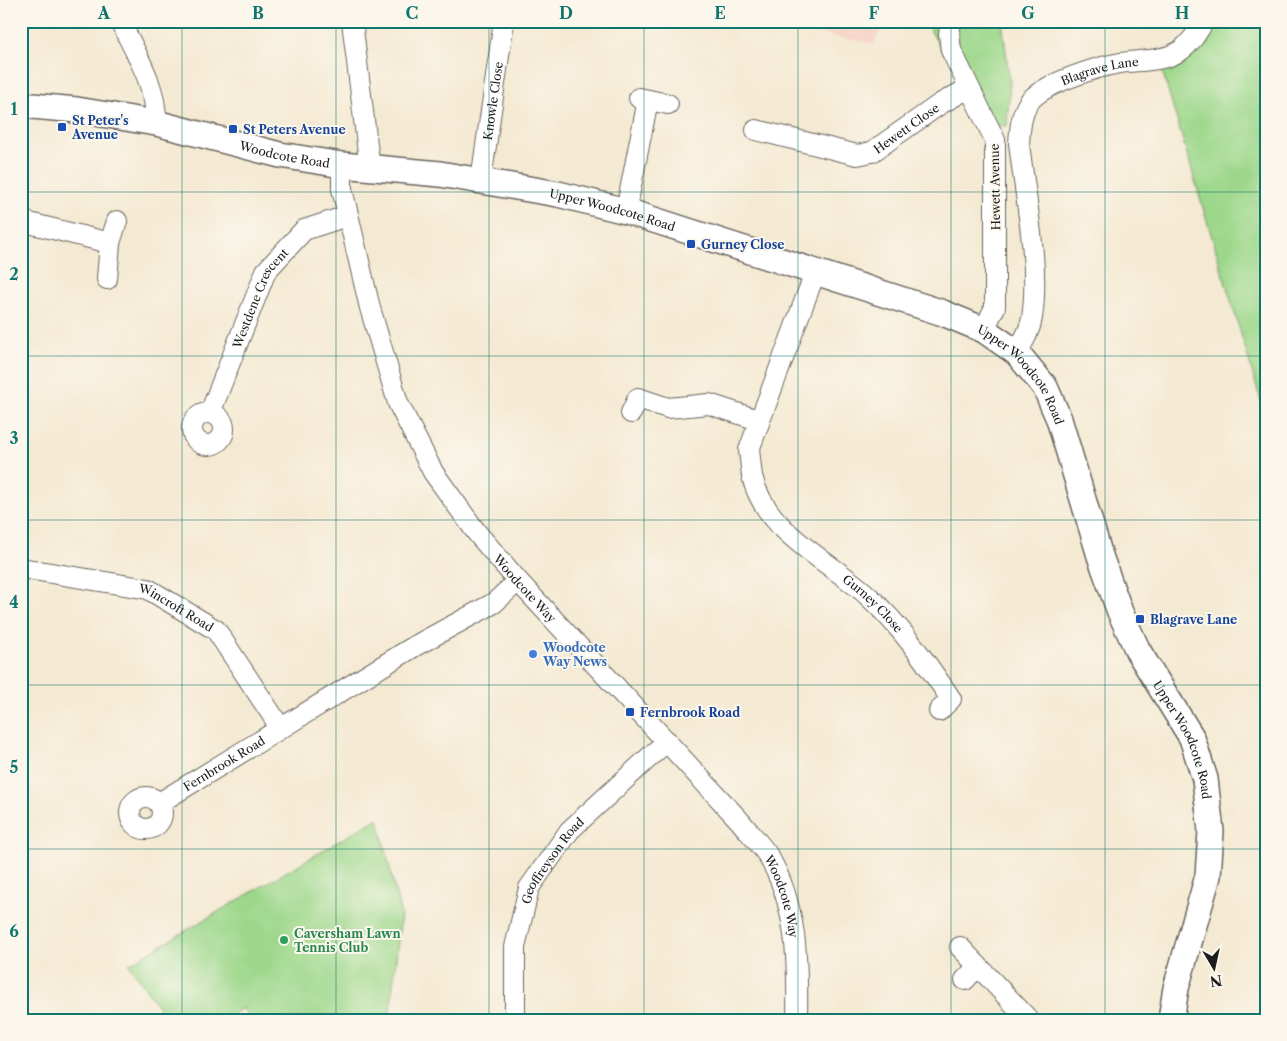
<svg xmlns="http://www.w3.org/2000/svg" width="1287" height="1041" viewBox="0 0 1287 1041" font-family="'Libre Caslon Text',serif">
<rect width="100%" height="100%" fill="#fbf7ec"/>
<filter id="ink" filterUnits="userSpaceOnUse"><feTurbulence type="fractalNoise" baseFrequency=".02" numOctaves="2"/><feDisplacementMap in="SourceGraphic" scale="10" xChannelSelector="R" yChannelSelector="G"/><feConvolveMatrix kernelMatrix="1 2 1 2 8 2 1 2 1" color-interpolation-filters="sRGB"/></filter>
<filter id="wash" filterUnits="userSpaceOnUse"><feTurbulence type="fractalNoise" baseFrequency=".0096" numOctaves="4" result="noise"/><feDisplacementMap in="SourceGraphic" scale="20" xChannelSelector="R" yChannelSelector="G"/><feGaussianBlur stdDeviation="1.12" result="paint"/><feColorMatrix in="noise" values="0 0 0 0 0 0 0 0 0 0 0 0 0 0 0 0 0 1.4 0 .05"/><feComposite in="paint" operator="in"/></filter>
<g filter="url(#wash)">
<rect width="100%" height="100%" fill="#f4e9d2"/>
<!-- built -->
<path fill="#f6d2c4" d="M769,21H883L874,44L769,24Z"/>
<!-- green -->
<path fill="#9cd78a" stroke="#5c7a53" d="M925,21H945L944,54Z
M959,21H1002L1010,83L1007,126L993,125C978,93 951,57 959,21Z
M1210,21H1266V418L1161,67Z
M378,818L401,915L389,1020H250L243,1008L224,1020H167L129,964Z"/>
</g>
<g filter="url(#ink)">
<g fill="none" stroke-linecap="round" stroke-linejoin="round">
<!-- minor casing -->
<g stroke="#68645c" stroke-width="22">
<g id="minor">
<path d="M120,21C136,54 157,86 156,123"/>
<path d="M352,21L370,169"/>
<path d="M951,21L949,34L951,50L995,140V307L984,330"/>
<path d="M639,98L668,104"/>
<path id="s1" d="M756,130L857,155L872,152L940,104L969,88"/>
<path id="s2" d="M342,165V189L370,308L398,403L433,472L477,533L518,581L740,821C749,832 759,843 767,854C798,904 798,964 797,1020"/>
<path id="s3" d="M481,180L504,21"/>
<path d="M626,211L648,100"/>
<path d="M25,222L110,243"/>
<path id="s4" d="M815,273L749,450C750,459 751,468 752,476C765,532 828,560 867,595C900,625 926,662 951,699L939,711"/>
<path d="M107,279L110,243L117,221"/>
<path id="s5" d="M1017,353C1023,342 1030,331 1032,318C1040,265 1025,197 1019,143C1020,129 1021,114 1029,102C1042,84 1097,67 1120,63C1139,60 1162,62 1180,51C1191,43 1197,33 1204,21"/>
<path id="s6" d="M210,413L266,271L304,230L347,216"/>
<path d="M631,413L638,398L668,408L709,404L758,420"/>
<circle cx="208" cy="429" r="16"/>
<path id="s7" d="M21,568L148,589L216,630L280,727"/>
<circle cx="146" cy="813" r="16"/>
<path id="s8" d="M159,803L415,646L494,603L518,581"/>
<path d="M960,947L1029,1020"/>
<path d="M965,980L978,966"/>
<path id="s9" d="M515,1020V947L529,888L570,830L667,741"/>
</g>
</g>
<!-- major casing -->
<g stroke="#68645c" stroke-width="28">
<g id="major">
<path id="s10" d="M21,105L77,110L156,123L280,155L342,165L440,174L558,194L626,211L943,313L984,330L1017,353L1045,387L1059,419L1100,556L1120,612L1138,651L1192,738L1205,779L1211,831L1208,876L1176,988L1171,1020"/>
</g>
</g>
<!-- minor -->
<use href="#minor" stroke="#fff" stroke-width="20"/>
<!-- major -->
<use href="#major" stroke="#fff" stroke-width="25"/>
</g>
</g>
<!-- grid -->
<path fill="none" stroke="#0f766e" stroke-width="1" stroke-opacity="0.55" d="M182,21V1020M336,21V1020M489,21V1020M644,21V1020M798,21V1020M951,21V1020M1105,21V1020M21,192H1266M21,356H1266M21,520H1266M21,685H1266M21,849H1266"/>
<!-- markers -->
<g fill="#1a4fb4" stroke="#fbf7ec" stroke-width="2">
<rect x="57" y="122" width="10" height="10" rx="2.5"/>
<rect x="228" y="124" width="10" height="10" rx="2.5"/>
<rect x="686" y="239" width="10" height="10" rx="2.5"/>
<rect x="1135" y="614" width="10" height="10" rx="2.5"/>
<rect x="625" y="707" width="10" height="10" rx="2.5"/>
</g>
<circle fill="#3f7fe0" stroke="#fbf7ec" stroke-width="2" cx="533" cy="654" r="5"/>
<circle fill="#2e9e5b" stroke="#fbf7ec" stroke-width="2" cx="284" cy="940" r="5"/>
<g text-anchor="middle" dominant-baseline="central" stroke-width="4" stroke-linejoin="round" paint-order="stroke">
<!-- street labels -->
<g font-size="12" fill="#1c1c1c" stroke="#fbf7ec">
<text stroke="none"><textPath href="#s5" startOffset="336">Blagrave Lane</textPath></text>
<text stroke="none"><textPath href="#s3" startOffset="80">Knowle Close</textPath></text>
<text stroke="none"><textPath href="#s1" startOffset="161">Hewett Close</textPath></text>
<text stroke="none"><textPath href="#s10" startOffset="269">Woodcote Road</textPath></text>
<text transform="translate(995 187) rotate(-91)">Hewett Avenue</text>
<text stroke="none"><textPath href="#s10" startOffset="602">Upper Woodcote Road</textPath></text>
<text stroke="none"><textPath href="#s6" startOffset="126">Westdene Crescent</textPath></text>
<text stroke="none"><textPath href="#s10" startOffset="1052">Upper Woodcote Road</textPath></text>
<text stroke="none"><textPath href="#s2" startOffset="471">Woodcote Way</textPath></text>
<text stroke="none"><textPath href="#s4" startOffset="394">Gurney Close</textPath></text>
<text stroke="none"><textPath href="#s7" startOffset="162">Wincroft Road</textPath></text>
<text stroke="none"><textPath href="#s10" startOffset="1458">Upper Woodcote Road</textPath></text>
<text stroke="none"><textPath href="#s8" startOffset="76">Fernbrook Road</textPath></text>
<text stroke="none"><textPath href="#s9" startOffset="169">Geoffreyson Road</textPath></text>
<text stroke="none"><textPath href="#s2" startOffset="876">Woodcote Way</textPath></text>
</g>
<!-- transit labels -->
<g font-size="12" font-weight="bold" fill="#164399" stroke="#fbf7ec" text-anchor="start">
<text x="72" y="120">St Peter's<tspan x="72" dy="14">Avenue</tspan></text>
<text x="243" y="129">St Peters Avenue</text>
<text x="701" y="244">Gurney Close</text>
<text x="1150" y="619">Blagrave Lane</text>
<text x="640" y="712">Fernbrook Road</text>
</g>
<!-- shop labels -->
<g font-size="12" font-weight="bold" fill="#366cbe" stroke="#fbf7ec" text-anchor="start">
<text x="543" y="647">Woodcote<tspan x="543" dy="14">Way News</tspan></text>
</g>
<!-- leisure labels -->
<g font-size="12" font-weight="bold" fill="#27864d" stroke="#fbf7ec" text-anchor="start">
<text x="294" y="933">Caversham Lawn<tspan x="294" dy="14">Tennis Club</tspan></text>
</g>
</g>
<!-- margin -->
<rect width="1287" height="1041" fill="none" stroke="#fbf7ec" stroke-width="55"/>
<!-- north arrow -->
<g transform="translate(1214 968) rotate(171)" stroke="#fbf7ec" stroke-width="4" paint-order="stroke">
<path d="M0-4L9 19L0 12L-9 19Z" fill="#1c1c1c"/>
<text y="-8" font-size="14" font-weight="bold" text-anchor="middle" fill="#1c1c1c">N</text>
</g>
<rect x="28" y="28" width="1232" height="986" fill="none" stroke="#0f766e" stroke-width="2"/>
<g font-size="16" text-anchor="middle" font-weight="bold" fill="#0f766e">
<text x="104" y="19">A</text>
<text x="258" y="19">B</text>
<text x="412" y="19">C</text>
<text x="566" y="19">D</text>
<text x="720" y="19">E</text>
<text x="874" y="19">F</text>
<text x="1028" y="19">G</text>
<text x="1182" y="19">H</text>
<text x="14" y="115">1</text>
<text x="14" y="280">2</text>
<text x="14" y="444">3</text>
<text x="14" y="608">4</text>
<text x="14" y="773">5</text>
<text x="14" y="937">6</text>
</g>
</svg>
